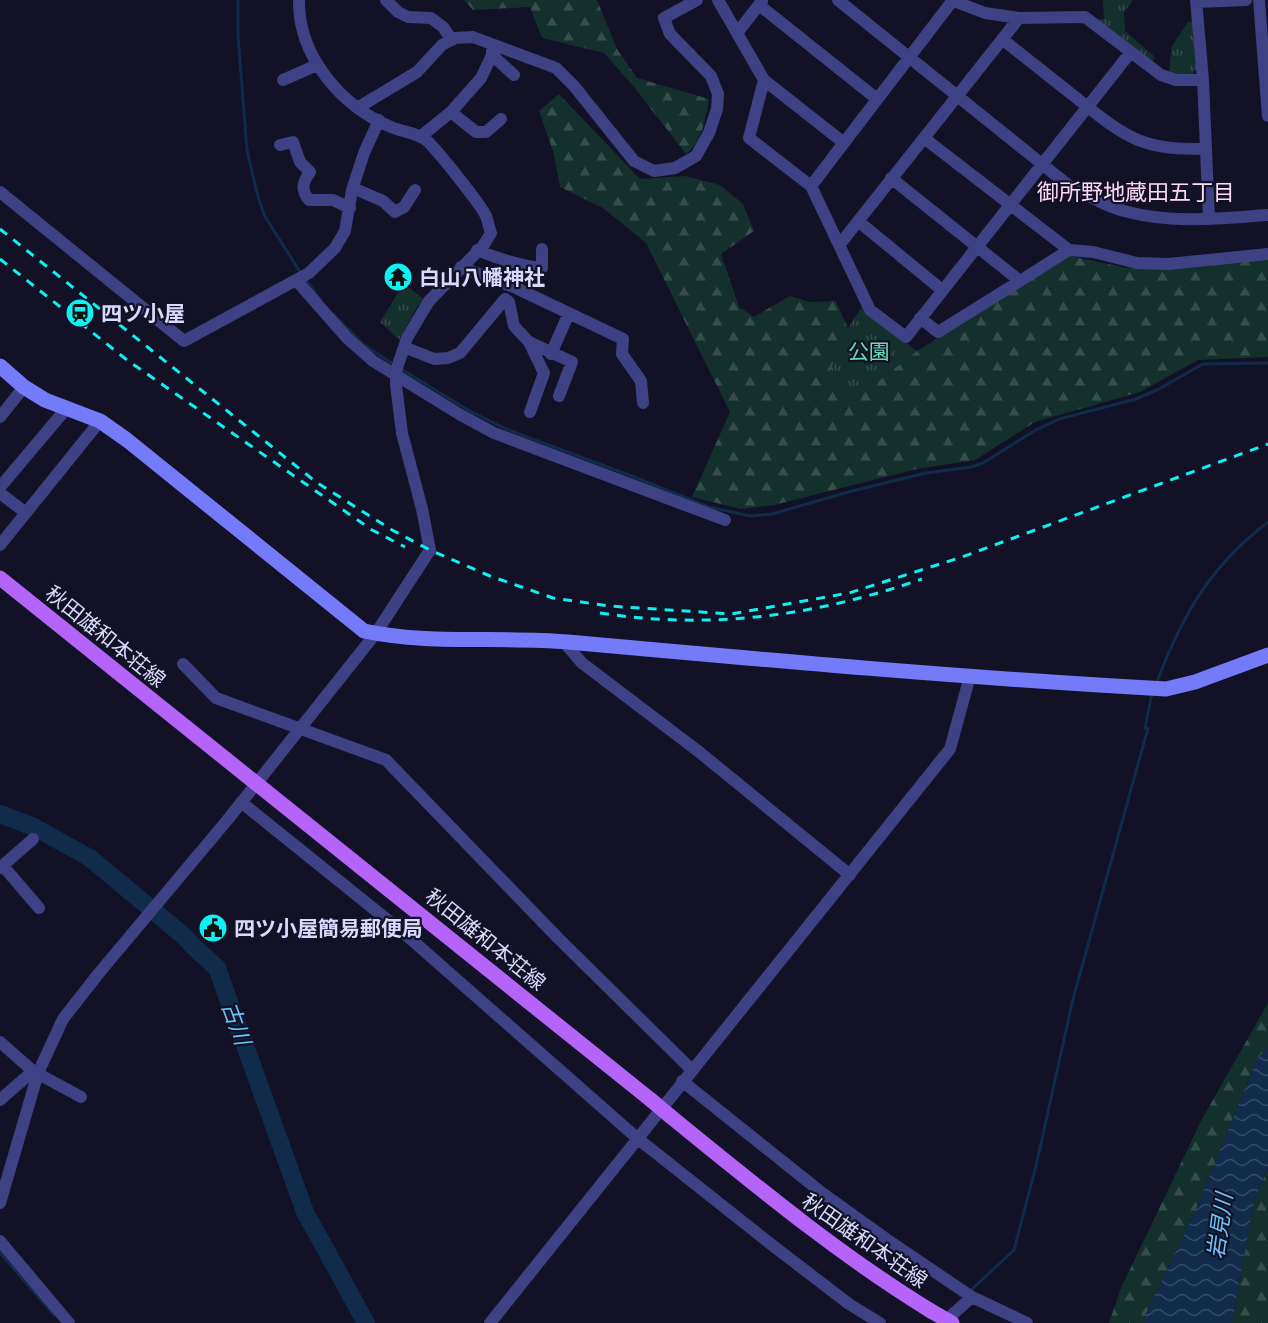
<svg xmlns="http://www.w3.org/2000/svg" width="1268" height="1323" viewBox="0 0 1268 1323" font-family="Ubuntu,'Noto Sans JP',sans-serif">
<defs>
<pattern id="grass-tufts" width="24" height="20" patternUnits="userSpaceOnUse" patternTransform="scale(1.5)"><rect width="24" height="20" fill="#14302d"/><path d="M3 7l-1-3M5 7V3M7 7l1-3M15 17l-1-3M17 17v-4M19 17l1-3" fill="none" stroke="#364d4c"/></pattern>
<pattern id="forest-firs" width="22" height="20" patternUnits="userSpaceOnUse" patternTransform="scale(1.5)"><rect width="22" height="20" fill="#14302d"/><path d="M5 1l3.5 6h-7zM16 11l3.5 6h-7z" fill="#364d4c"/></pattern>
<pattern id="water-waves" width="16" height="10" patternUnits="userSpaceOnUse" patternTransform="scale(1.5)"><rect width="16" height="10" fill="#112b4a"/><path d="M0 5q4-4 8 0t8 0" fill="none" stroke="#334965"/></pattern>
</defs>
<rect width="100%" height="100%" fill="#121126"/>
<!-- grass -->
<path fill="url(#grass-tufts)" d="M1103,0H1133L1124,12L1125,31L1155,57L1151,63L1092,19H1104Z
M1188,22H1193L1196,69L1192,75L1174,74L1169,71L1172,46Z
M404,283L424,300L417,307L399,340L380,322Z
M861,308L917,351L875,384L869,381L856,401L824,385L848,328Z"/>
<!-- forest -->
<path fill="url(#forest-firs)" d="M464,0H597L617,49L637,78L709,99C706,118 702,142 686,154L634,87L604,53L542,38L530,7L473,10Z
M559,94L640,179L685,176L720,185L743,204L754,231L721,254L739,307L754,317L790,296L810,302L836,301L848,328L824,385L856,401L869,380L875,384L917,351L1071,256L1126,268L1259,255L1268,258V357L1198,360L1140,392L1035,422L975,460L917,469L774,505L741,509L692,497L730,412L646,243L603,208L560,187L554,154L539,111Z
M1268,1003V1047L1257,1059L1194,1214L1146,1314L1144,1323H1109L1121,1288L1202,1119Z
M1268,1168V1323H1232L1254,1201Z"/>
<!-- water -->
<path fill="url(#water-waves)" d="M1268,1047V1167L1254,1201L1232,1323H1144L1146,1314L1194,1214L1257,1059Z"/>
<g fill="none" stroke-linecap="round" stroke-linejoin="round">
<!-- stream -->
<path stroke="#112b4a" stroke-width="3" d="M238,0V36L247,150L257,193L264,215L302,275
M306,280L320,299
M334,315L364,345L396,366
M401,369L468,410L506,429L629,475L709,507L750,516L772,514L852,491L926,473L971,467L983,463L1034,431L1059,419L1136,399L1157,390L1203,364L1268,363
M1156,684C1182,616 1209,567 1268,522
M0,1253L54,1315
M970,1291L1014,1250L1036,1166L1073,999L1148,728H1145L1152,693"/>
<!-- river -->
<path stroke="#112b4a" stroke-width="18" d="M0,814L34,827L90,858L185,937L193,946L217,968L305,1212L366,1323"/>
<!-- street -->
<path stroke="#3e4183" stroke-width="12" d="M386,0L398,12L408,17L431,18L443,27L452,40
M718,0L764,80L844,143
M838,0L1068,185C1087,195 1107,207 1128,212C1174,224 1221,218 1268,215
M951,0L985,13L1019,18L1085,17L1161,75L1176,80H1203
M1196,0L1203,80L1209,219
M1259,0L1268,116
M1197,2L1246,0
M759,5L877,99
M737,33L762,1
M1002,39C1026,58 1050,77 1074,96C1094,112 1115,130 1138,140C1160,149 1183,149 1206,149
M492,49V55L514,75
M283,80L317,65
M764,80L749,138L811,186L870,310L906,337L1130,53
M359,107L417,72L442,45L455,38L473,37L556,68L574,86L634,161L654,171L675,168L696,156L709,133L717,109L718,94L711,76L670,34L664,18L697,0
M451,112L476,132H486L501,119
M420,137L451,112L481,78L492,55
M280,145L293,142L300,162L310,172C302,183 301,190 309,200H333L350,208
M891,178L1020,281L1069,250L924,138
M811,186L953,0
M353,188L383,201L395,212L404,207L415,190
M0,192L184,341L309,273L335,248L345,231L352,190L364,153L379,120
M858,221L942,290
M840,244L1019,18
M477,250C499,259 519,266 542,268V249
M1069,250L1093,252L1137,263L1168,264L1268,254
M461,267L516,288L623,339L622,354L641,381L643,403
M296,280L347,338L373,361L459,414L494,433L725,520
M920,318L938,332L1020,281
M529,342L572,362L559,396
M404,347L434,359L448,358L460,353L505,299L509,302L514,326L529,342L544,373L530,412
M551,354L569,313
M0,417L24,387
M0,487L66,409
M0,493L26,513
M0,545L100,421
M564,642L582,663L698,751L850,875
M183,664L216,698L386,760L558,938L692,1070
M241,802L405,934L637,1138L772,1245L849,1304L880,1323
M3,866L39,908
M0,868L33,839
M0,1042L33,1071L81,1097
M682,1081L821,1192L892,1243L972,1297L1027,1323
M0,1100L33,1071
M0,1203L38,1073L63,1019L99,973L229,818L376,633L430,550L422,509L402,433L396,385V371L407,338L429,301L483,246L491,233C489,228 488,221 486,216C481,205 435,147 426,140C416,132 402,132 391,127C341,106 298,56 299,0
M0,1241L69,1323
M490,1323L950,749L970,676
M943,1323L972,1297"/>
<!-- secondary -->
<path stroke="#737bf9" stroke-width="15" d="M0,366L24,387L45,400L100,421L127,440L364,631C430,645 500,636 568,642C767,660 966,678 1166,689L1195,682L1268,655"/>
<!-- primary -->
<path stroke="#b464f8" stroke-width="15" d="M0,578L651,1100
M670,1116C755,1185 838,1254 931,1311"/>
<!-- rail -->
<path stroke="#0df1f4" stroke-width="3" stroke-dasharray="9 8" stroke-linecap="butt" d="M0,229L316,482L392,530L430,550L490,576L553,598L609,606L731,614L849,593L962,557L1268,444
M0,259L127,360L372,530L405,547
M600,613C712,630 815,616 922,579"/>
<!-- primary-bridge -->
<path stroke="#b464f8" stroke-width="15" d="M651,1100L670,1116
M931,1311L952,1323"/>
</g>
<!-- icons -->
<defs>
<g id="temple-disc" transform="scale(1.5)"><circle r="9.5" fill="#0df1f4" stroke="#121126"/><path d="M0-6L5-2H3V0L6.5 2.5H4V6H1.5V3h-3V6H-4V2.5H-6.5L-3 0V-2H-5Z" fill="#111"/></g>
<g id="station-disc" transform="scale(1.5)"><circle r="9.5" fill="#0df1f4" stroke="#121126"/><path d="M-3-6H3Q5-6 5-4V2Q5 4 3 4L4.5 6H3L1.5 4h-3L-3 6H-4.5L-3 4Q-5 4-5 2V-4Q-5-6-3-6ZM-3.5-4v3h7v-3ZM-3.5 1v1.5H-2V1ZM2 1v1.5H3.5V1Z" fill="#111"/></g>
<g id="civic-disc" transform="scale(1.5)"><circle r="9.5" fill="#0df1f4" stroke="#121126"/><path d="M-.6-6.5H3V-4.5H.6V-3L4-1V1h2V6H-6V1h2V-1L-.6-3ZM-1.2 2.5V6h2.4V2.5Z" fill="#111"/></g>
</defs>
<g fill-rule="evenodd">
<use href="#temple-disc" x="398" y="277"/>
<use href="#station-disc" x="80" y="313"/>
<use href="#civic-disc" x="213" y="928"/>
</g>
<g text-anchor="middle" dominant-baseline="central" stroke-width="4.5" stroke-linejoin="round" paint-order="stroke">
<!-- poi labels -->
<g font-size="21" font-weight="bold" fill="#d9d8fd" stroke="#121126" text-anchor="start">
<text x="419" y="277">白山八幡神社</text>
<text x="101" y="313">四ツ小屋</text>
<text x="234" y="928">四ツ小屋簡易郵便局</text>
</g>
<!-- park labels -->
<g font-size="21" fill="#66dbb4" stroke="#121126">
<text x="869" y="351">公園</text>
</g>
<!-- street labels -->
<g font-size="21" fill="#d9d8fd" stroke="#121126">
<text transform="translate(106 636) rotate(39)">秋田雄和本荘線</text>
<text transform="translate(486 939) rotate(39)">秋田雄和本荘線</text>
<text transform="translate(865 1240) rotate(35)">秋田雄和本荘線</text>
</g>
<!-- neighbourhood labels -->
<g font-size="22" fill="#fddaf3" stroke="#121126">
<text x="1136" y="191">御所野地蔵田五丁目</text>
</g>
<!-- water labels -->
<g font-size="22" font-style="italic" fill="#6bc3f8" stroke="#121126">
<text transform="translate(237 1023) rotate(70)">古川</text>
<text transform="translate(1219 1226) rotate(-82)">岩見川</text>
</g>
</g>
</svg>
